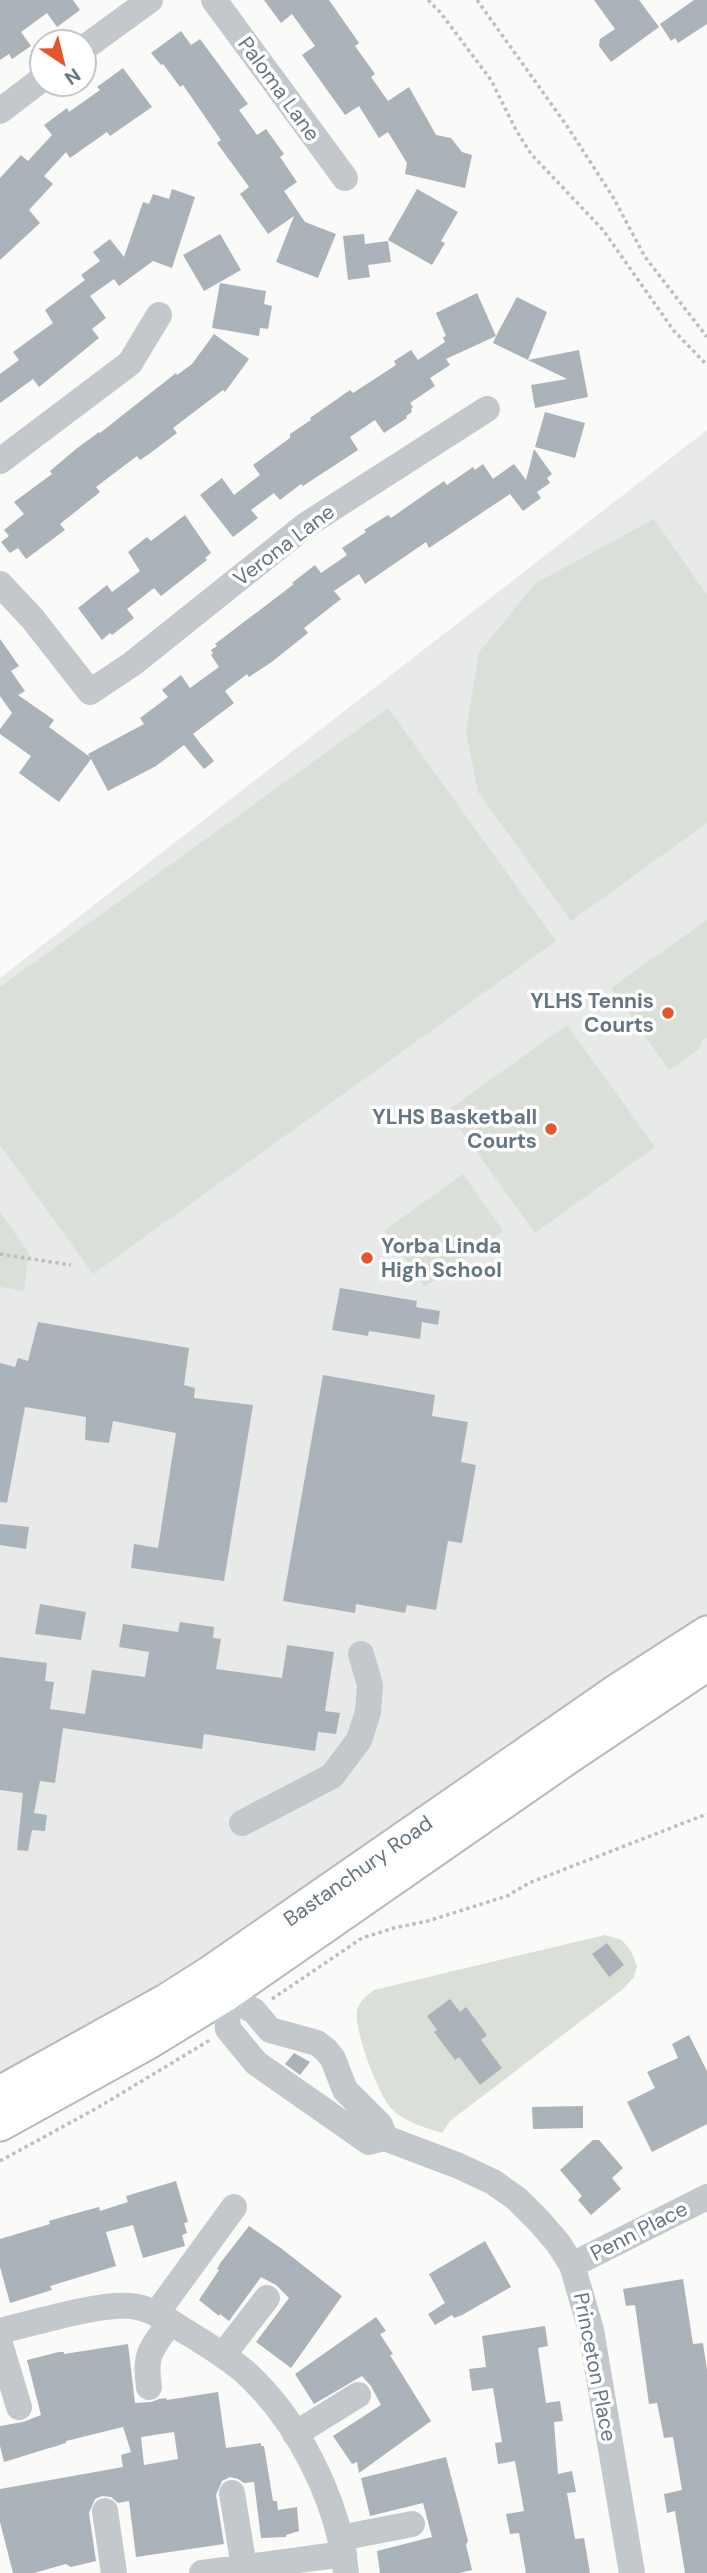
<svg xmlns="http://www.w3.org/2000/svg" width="707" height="2573" viewBox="0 0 707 2573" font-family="'DM Sans',sans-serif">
<rect width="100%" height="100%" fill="#fafaf8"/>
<!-- built -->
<path fill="#e8e9e9" d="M707,430V1619L605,1679L160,1985L0,2077V1287L24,1290L29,1253L0,1243V978Z"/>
<!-- green -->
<path fill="#dadfd7" d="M654,519L707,595V823L571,921L478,792L466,732L479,652L536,583Z
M388,708L556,941L93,1274L0,1145V987Z
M707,920V1038L703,1039L699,1049L669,1070L611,988Z
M567,1025L655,1147L535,1233L447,1111Z
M463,1174L503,1231L425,1287L385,1230Z
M0,1212L29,1253L24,1291L0,1287Z
M605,1935L622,1940L631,1951L637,1966L634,1977L623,1989L450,2121L442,2133C424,2127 403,2122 390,2107C377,2091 354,2030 357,2011C359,2001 367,1995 374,1990Z"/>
<!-- building -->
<path fill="#aab3b9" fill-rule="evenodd" d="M0,0H73L80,10L57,27L47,13L21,32L31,46L12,59L9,54L0,60Z
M264,0H329L359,43L355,46L375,74L371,77L388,101L409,87L436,135L451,138L462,152L472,155L465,188L405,174L407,163L388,132L379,138L359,106L345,115L302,55L315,46L292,14L281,23Z
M594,0H639L659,27L611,62L599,46L600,39L615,29Z
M694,0H707V24L678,43L675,38L671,41L660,24Z
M181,31L191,45L200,39L248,104L239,110L257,135L266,129L284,154L280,157L297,182L284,191L305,222L336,234L318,278L276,262L294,216L268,234L240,194L249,187L217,143L221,140L183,85L180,87L163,64L161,65L151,53Z
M123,68L152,107L110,136L107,132L70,158L66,152L44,176L53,184L29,210L40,223L0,260V178L21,155L28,161L52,135L44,125L67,108L69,112L100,90L97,87Z
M172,189L195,197L172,268L153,261L119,286L114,279L90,296L106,318L92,329L99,338L39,387L33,379L0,403V374L19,360L13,352L53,323L45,310L85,280L81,275L100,261L93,252L110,239L124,257L143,202L149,204L153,194L169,199Z
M417,189L458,212L441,241L445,243L432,265L388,240Z
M220,234L241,270L204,291L183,255Z
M364,234L365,244L388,241L391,262L368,265L370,277L348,280L343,236Z
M220,283L266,291L264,304L272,306L268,329L260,328L259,336L212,328Z
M477,293L496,336L517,297L547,312L528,360L493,343L496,336L446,359L450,365L430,378L435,386L410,403L413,407L411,409L412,412L406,416L407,418L384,433L375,420L350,437L358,450L303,486L301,484L280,500L274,493L251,510L258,518L233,537L200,495L222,478L234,495L260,475L253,465L290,438V434L311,420L310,418L350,390L353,393L396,365L394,361L411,350L418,360L445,342L443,337L446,336L436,313Z
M214,334L249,359L225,392L223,390L173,428L177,433L149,454L140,460L137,456L96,487L100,492L60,524L65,530L26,559L18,548L10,553L1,542L9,536L4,530L24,514L14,502L52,474L50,471L76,449L99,432L100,433L176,373L177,375L192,364Z
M579,350L588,397L535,408L531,385L567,379L528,360Z
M545,412L585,423L575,458L535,447Z
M534,449L552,474L547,478L550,483L537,492L541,498L523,511L510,494L429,548L426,542L365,584L359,574L334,591L341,599L304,628L308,633L273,661L249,677L247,674L225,691L234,703L193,734L214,761L204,769L184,745L156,766L108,791L91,759L59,802L19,773L31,756L0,734V729L12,713L0,696V639L19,666L11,671L25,691L18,695L54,720L49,727L90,757L88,754L144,724L140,718L168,697L162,690L181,675L190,688L219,667L211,655L213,653L211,650L217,646L215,644L294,584L292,583L315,565L321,573L347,555L342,548L366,532L364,530L388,515L391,518L444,481L447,485L473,467L475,470L483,464L493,479L514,464L526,480Z
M185,515L211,553L205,558L207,560L161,596L154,588L127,609L134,618L112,635L110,633L102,640L78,608L107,585L112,592L140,571L128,552L147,537L151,541Z
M340,1288L417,1301L416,1307L440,1311L438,1325L422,1322L420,1339L369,1331L368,1336L332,1330Z
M38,1322L189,1348L184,1385L195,1388L194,1398L253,1405L224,1581L131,1568L134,1544L158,1548L176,1433L113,1421L109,1443L85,1440L86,1417L25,1407L7,1503L0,1502V1363L15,1367L18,1358L28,1361Z
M323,1375L435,1395L432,1416L468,1422L461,1462L476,1465L462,1543L448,1541L436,1610L407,1605L405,1613L356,1604L355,1613L283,1601Z
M0,1524L29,1527L26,1549L0,1545Z
M40,1604L86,1612L81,1640L35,1634Z
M180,1622L214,1627L213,1638L221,1639L216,1669L282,1678L287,1645L334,1652L325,1711L340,1713L336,1734L318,1732L315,1751L204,1734L202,1749L63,1728L55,1783L40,1781L34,1813L47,1815L45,1831L32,1830L28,1851L17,1850L23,1793L0,1790V1657L47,1663L45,1681L54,1682L50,1709L85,1714L92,1670L145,1677L149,1652L119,1647L123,1624L178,1632Z
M607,1943L624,1965L609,1977L592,1954Z
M450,1999L460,2012L466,2007L487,2035L481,2040L502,2068L480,2085L459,2057L455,2060L434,2032L437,2030L427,2016Z
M689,2035L707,2071V2124L652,2152L627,2102L655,2088L647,2072L678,2058L672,2044Z
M294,2053L310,2062L300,2075L285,2064Z
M583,2106V2128L533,2129L532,2107Z
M593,2140H599L623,2168L612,2178L621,2189L591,2215L578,2200L582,2196L560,2170Z
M176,2181L188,2222L184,2223L187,2233L182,2235L185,2246L143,2258L133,2225L106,2232L116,2266L50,2286L52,2290L10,2303L0,2267V2239L50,2224L49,2221L66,2216L99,2207L100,2211L128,2202L126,2196Z
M249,2226L282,2249L342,2296L291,2368L256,2342L289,2298L276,2285L261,2277L229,2321L220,2314L219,2316L199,2300L219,2270L217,2269L221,2262Z
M485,2241L511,2287L462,2315L454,2318L452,2315L435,2325L428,2314L445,2303L429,2274Z
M683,2279L693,2344L703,2343L707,2370V2573H685L675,2511L667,2513L664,2494L682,2490L673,2437L664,2438L657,2403L649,2404L635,2305L626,2306L623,2289Z
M376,2317L386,2331L380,2334L393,2354L390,2355L431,2421L359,2473L357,2462L352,2464L333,2436L381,2405L371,2386L362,2376L314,2404L295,2374Z
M545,2326L548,2346L538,2348L546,2403L560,2401L563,2421L554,2422L558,2474L572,2471L576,2492L567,2493L575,2539L584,2538L590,2573H526L519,2533L510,2534L506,2514L524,2511L515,2461L498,2464L495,2443L502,2442L493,2388L472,2391L469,2369L486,2367L482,2336Z
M128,2344L135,2403L151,2402L159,2399L166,2398L167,2400L218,2392L226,2448L261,2443V2446H264L273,2501H277L278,2510L297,2507L299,2531L286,2535V2537L261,2538L254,2482L244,2483L238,2479L230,2477L222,2481L216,2495L224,2544L136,2557L129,2501L118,2503L111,2497L102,2496L95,2499L89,2513L96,2561L71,2567L66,2564L34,2573H13L0,2522V2489L123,2467L121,2455L131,2452L123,2427L66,2441V2443L4,2462L0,2446V2426L23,2422L41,2415L27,2360L59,2352H64V2354ZM174,2432L178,2459L144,2465L141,2437Z
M446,2457L468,2541L466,2545L472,2570L459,2573H380L377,2551L432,2537L423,2503L370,2516L361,2478Z"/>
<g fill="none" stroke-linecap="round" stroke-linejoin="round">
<!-- major casing -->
<g stroke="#b5babe" stroke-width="37">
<path id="major" d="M0,2093L166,2001L210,1973L620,1689L707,1633
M0,2124L150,2041L225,1995L568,1757L707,1664"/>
</g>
<!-- path -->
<path stroke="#bbbfc2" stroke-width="3.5" stroke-dasharray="3.5 3.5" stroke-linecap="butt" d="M428,0L440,12L491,80L516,130L531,154L603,230L674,331L707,365
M477,0L567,126L613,197L645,257L707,337
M0,1254L71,1265
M272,1999L362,1938L394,1928L428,1921L507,1896L529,1883L707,1814
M0,2161L97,2108L210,2040"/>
<!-- minor -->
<path stroke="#c3c8cc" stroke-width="26" d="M214,0L345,178
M84,48L150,0
M0,111L42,79
M0,461L130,363L159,315
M0,584L32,618L90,692L132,664L306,525L487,409
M242,1823L332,1776L359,1740L368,1712L370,1685L361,1654
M218,1984L225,1995L254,2011L270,2030L317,2043L326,2050L333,2059L345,2090L380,2125L385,2138
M225,1995L228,2029L256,2063L369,2142L385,2138L459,2166L493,2182L517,2199L539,2221L558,2243L572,2265L591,2330L632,2573
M572,2265L707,2197
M156,2314L234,2207
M0,2331C34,2323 98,2303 131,2306C152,2308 170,2322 188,2333C208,2345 227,2357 245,2372C298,2420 339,2502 346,2573
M0,2344L19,2407
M223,2355L267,2298
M149,2387C144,2353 151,2350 170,2322
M295,2434L358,2395
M232,2493L245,2573
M105,2511L114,2573
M340,2538L412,2524
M202,2573L344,2554"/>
<!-- major -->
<use href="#major" stroke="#fff" stroke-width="33"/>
</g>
<!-- markers -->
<g fill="#e4572e" stroke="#fff" stroke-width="2.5">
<circle cx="668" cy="1013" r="7"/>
<circle cx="551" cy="1129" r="7"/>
<circle cx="367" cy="1258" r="7"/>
</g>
<g text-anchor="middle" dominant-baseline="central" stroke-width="7" stroke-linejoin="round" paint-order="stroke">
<!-- street labels -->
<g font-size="21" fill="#657683" stroke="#fff">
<text transform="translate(279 89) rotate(54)">Paloma Lane</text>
<text transform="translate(284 545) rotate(-37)">Verona Lane</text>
<text transform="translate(358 1871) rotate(-35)">Bastanchury Road</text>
<text transform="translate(639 2231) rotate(-27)">Penn Place</text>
<text transform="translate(595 2367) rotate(79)">Princeton Place</text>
</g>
<!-- poi labels -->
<g font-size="21" font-weight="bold" fill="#657683" stroke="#fff" text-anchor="end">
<text x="654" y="1001">YLHS Tennis<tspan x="654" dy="24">Courts</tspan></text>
<text x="537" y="1117">YLHS Basketball<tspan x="537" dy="24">Courts</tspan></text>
<text x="381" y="1246" text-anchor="start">Yorba Linda<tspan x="381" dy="24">High School</tspan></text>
</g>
</g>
<!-- north arrow -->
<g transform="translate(63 63) rotate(145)"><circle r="33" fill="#ffffff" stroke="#c1c8cd" stroke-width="2"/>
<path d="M0-5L12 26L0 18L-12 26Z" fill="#e4572e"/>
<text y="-10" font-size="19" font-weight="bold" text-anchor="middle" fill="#657683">N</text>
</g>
</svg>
